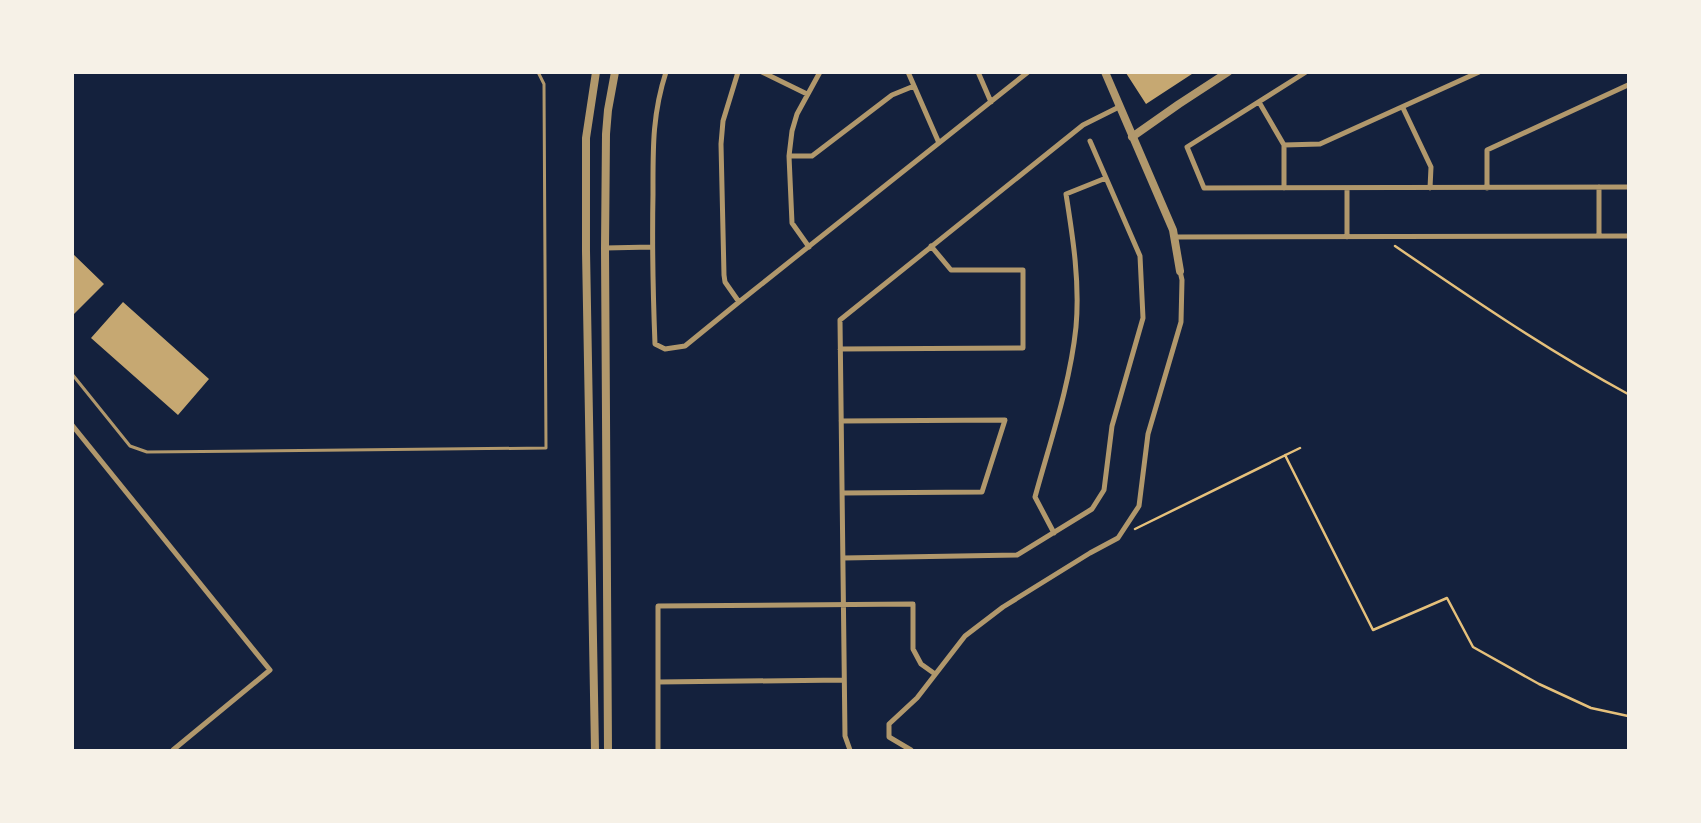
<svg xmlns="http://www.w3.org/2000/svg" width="1701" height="823" viewBox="0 0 1701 823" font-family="Raleway,sans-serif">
<rect width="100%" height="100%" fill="#14213d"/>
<!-- building -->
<path fill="#c6a872" d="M1127,72H1195L1146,104L1126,73Z
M72,253L104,284L74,314L72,312Z
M123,302L209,379L178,415L91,338Z"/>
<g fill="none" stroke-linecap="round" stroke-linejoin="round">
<!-- path -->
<path stroke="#e5c07b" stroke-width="2.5" d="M1395,246C1471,298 1547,350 1628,394
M1285,455L1373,630L1447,598L1473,647L1539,684L1591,708L1628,716
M1135,529L1300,448"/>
<!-- service -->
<path stroke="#b1986c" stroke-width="3" d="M72,374L130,446L147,452L546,448L544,84L538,72"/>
<!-- minor -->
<path stroke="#b1986c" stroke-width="5" d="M666,72C652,115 653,150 653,194C652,244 653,294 655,344L665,349L685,346L739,302L1028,72
M738,72L723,121L721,144L724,275L725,282L739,302
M762,72L807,94
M908,72L939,143
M978,72L991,102
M1306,72L1187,147L1204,188L1628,187
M1259,102L1284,145V188
M1403,108L1431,167L1430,188
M1284,145L1320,144L1479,72
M789,156H812L892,95L914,86
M1599,187V236
M1347,188V237
M1487,188V150L1628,85
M1175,237L1628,236
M809,247L792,223L789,156L792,131L797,114L820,72
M605,248L652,247
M840,349L1023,348V270H951L931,246
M841,421L1005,420L982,492L842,493
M72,425L270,670L173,750
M1054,533L1035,497C1050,442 1070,385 1076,327C1080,283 1073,238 1066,194L1106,178
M843,558L1017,555L1092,509L1104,490L1112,426L1143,318L1140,256L1090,141
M658,682L844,680
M658,750V606L913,604V649L921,664L935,674
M850,750L845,736L840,320L1083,125L1119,107
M911,750L889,737V724L917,698L965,636L1003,607L1090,553L1118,538L1139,506L1148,434L1181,322L1182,280L1180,271"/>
<!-- tertiary -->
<path stroke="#b1986c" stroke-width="8" d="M1105,72L1173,230L1180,271
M1132,137L1179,104L1228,72
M595,750L586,251V138L596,72
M608,750L605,248L606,134L608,110L615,72"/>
</g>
<!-- border -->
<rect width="1701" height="823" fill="none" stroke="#f6f1e7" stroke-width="148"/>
</svg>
